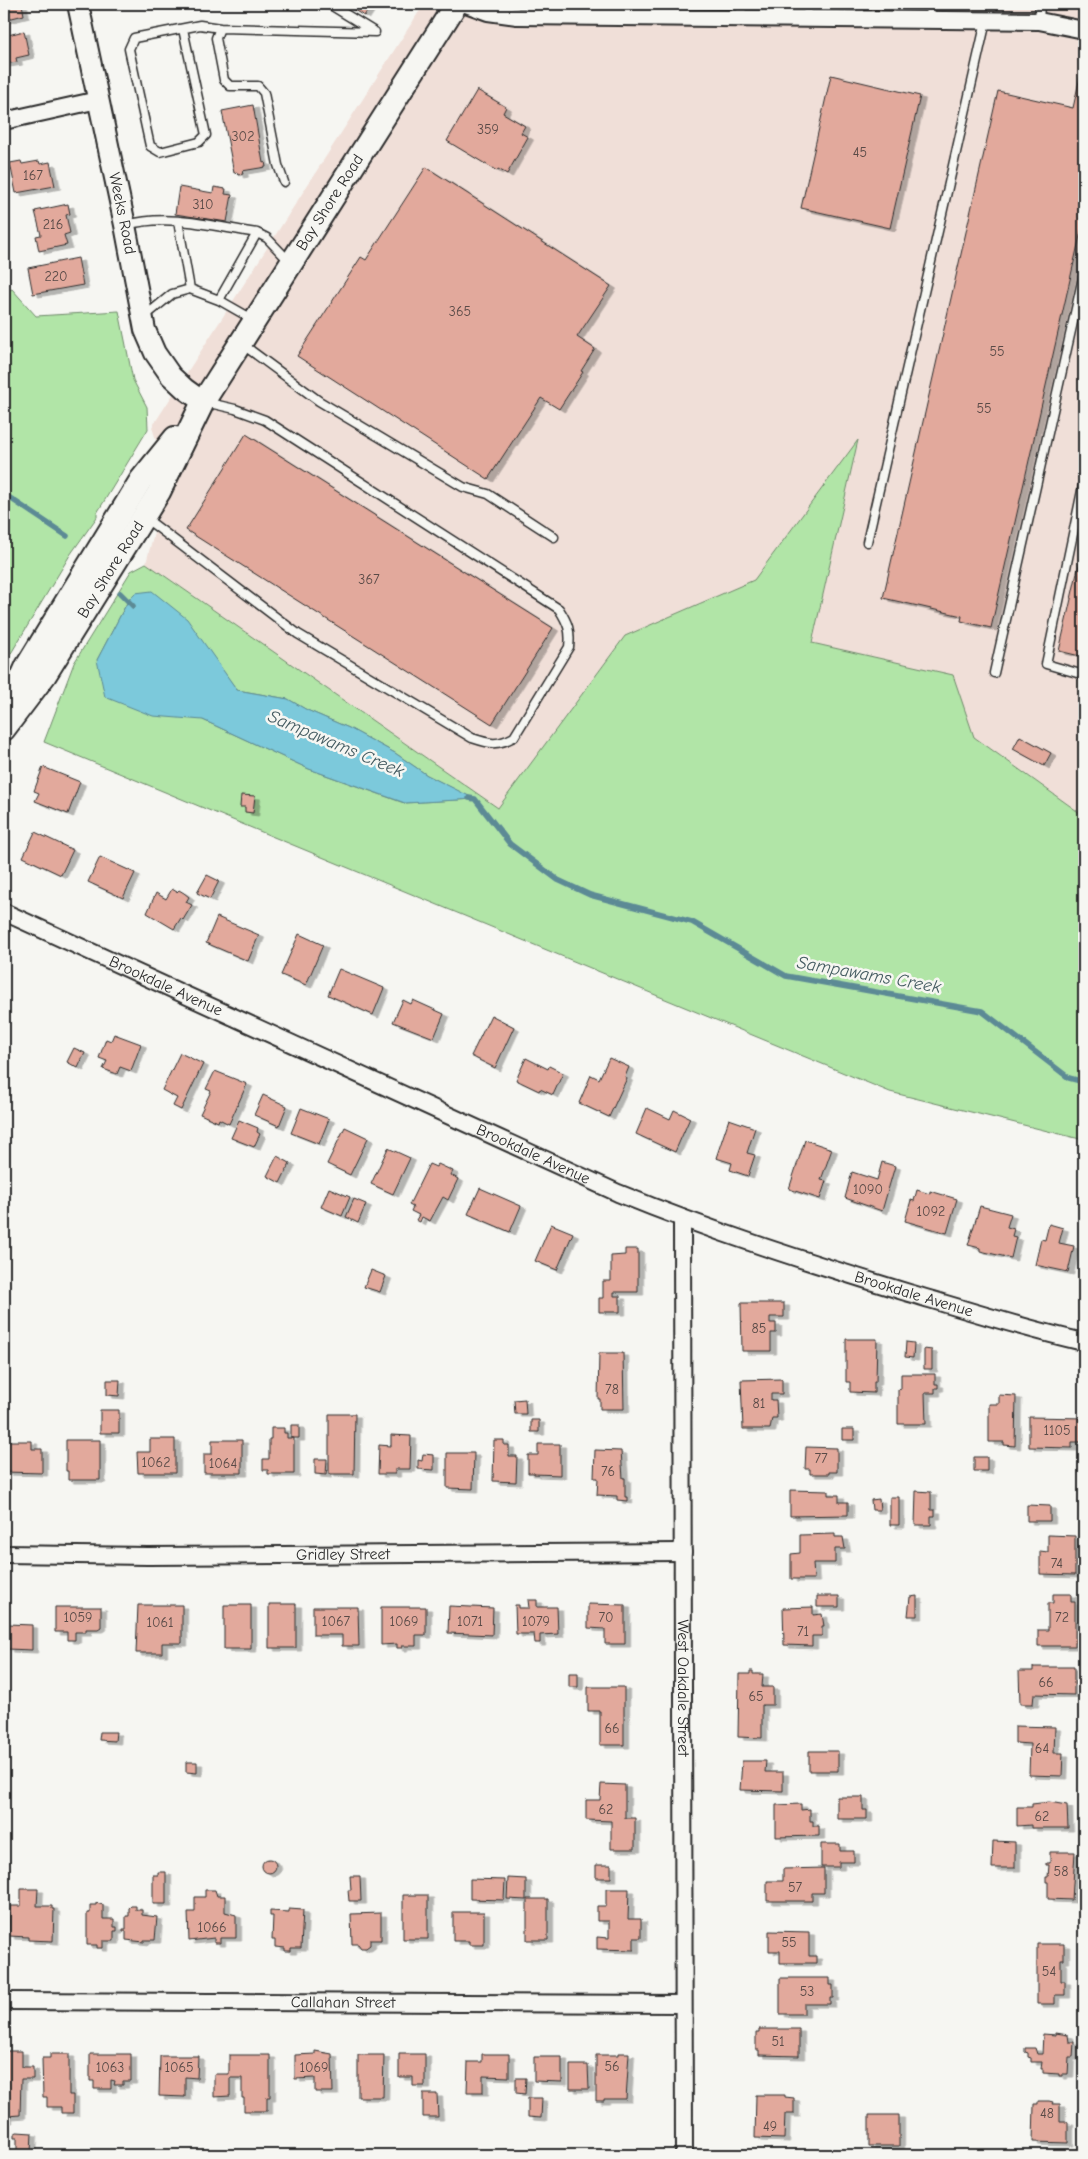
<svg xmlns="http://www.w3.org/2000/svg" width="1088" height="2159" viewBox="0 0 1088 2159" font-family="'Comic Neue',sans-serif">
<defs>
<filter id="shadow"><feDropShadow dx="5.5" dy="3" stdDeviation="0" flood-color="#0004"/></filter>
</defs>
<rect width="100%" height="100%" fill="#f6f6f2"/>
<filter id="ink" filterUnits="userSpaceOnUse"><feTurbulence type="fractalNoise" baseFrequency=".02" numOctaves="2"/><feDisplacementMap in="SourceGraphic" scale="10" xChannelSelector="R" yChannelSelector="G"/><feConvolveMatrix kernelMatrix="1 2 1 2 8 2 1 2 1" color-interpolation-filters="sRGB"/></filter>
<g filter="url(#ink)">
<!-- built -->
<path fill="#f0dfd8" d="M424,4H1084V816L974,737L952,675L812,643L858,441L754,580L625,636L498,808L146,563L168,480L152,427Z"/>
<!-- green -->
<path fill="#b1e5a7" stroke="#6e8869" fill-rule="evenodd" d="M12,289L36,316L119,311L133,380L147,407L148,429L97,513V517L70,555L4,665V292Z
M858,440L812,643L953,675L974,737L1084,816V1140L890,1092L44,742L74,663L131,571L146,563L498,808L625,636L754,580ZM135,593L215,661L237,690L288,699L307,710L349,728L395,753L427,775L474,799L404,803L309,769L203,720L97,660L128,601Z"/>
<!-- water -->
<path fill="#7cc9db" stroke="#5c8a95" d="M152,591L187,619L237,690L288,699L307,710L349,728L395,753L427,775L475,799L405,803L309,769L203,720L153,716L105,697L97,660L128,601L135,593Z"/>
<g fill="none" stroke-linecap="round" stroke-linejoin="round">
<!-- stream -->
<path stroke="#5c8a95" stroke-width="5.5" d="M4,494L67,536
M120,593L133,606
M469,798L475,799L510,844L558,880L590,895L692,922L786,976L982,1011L1069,1078L1084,1082"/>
</g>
<!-- building -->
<path fill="#e2a99c" stroke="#2b2b2b" filter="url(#shadow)" d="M4,4H22L24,15L4,20Z
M344,4H372L364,16Z
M24,31L29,55L16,58L17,62L4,64V36Z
M1082,68L1084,69V218L991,628L961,621L962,616L883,598L998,91L1073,108Z
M831,75L920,96L890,228L801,208Z
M477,90L506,107L503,113L525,126L521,133L528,137L507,174L498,169L497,171L447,141Z
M253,105L263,163L265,162L266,167L242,171L243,174L238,175L237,172L234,173L222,111Z
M21,161L22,164L39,161L40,164L50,162L55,186L16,193L10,163Z
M426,167L611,286L577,337L595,349L581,371L583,372L559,409L541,398L488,479L297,356L361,257L366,260Z
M179,187L213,193L214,187L226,189L225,194L232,195L227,222L175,214Z
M68,204L70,214L66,215L70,233L64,235L67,245L39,251L36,236L41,235L35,211Z
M78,258L83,285L33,294L28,268Z
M246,434L553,628L492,724L186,530Z
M1083,547H1084V657L1059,651Z
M1020,736L1051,753L1044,766L1013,749Z
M43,767L80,782L68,814L35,801L39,793L34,791Z
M241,795L255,796L253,813L245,812V807H240Z
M35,832L73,850L61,875L23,857Z
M100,857L135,873L123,898L88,882Z
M207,875L219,881L210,899L197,893Z
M172,889L177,892L179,890L184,893L189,897L186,902L192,905L183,920L181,918L174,929L147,913L156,893L166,899Z
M217,917L259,935L248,961L206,943Z
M299,934L323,945L306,985L281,975Z
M339,969L384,988L373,1015L328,995Z
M403,1000L411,1004L413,1000L444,1014L434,1038L393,1022Z
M491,1015L514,1027L495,1068L471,1056Z
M114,1034L141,1044L131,1071L120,1067L117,1074L103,1069L107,1061L99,1058L106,1039L111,1041Z
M74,1048L85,1053L78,1068L67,1062Z
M180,1053L203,1064L181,1110L173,1106L177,1098L162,1090Z
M526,1058L548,1069L549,1066L563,1073L553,1095L540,1089L539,1091L516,1080Z
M609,1058L629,1067L625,1077L627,1078L609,1117L579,1103L591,1075L599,1079Z
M215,1071L247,1084L229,1124L219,1119L218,1122L200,1114L211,1091L206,1089Z
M263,1095L287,1106L279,1126L254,1115Z
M301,1108L329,1119L319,1144L291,1133Z
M647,1108L670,1119L674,1110L690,1118L675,1152L636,1134Z
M729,1119L755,1128L747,1153L755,1155L748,1176L730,1170L732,1163L716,1158Z
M239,1120L258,1128L257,1132L260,1134L254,1147L231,1138Z
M345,1127L368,1138L350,1175L327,1164Z
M805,1140L832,1149L821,1180L826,1181L820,1199L789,1189Z
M388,1148L410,1158L393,1194L371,1184Z
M277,1156L290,1163L280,1183L267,1176Z
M882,1162L895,1166L882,1211L845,1198L852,1172L877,1180Z
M429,1164L436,1167L438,1164L453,1171L451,1175L458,1179L448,1200L443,1197L430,1221L422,1217L420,1222L416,1220L419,1215L411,1211L413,1207L409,1205Z
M329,1188L350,1197L342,1216L321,1207Z
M480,1188L521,1206L510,1232L468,1214Z
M917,1190L930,1194V1191L957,1199L947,1233L905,1221L911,1200L914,1201Z
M354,1199L366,1204L358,1223L346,1217Z
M980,1206L1011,1214L1007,1227L1014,1229L1012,1236L1016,1237L1011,1258L980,1251V1248L968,1245Z
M551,1224L573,1233L557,1270L535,1261Z
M1049,1224L1063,1228L1059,1243L1074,1246L1068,1272L1035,1265L1041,1239L1045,1240Z
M625,1249H638V1292H614V1296H620V1312H599V1298H603V1281H611V1256L625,1255Z
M371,1270L386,1276L380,1292L364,1287Z
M741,1303H784V1317H770V1323H776V1333H771V1351H742Z
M846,1339H877L876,1382H874V1393L850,1392V1382H846Z
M906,1342L914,1343L913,1358L905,1357Z
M924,1349L932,1350V1369H924Z
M599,1353H623L624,1409H600V1399H598Z
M901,1374H935V1384H938V1388H935V1393H925L926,1424H898V1390L901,1389Z
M782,1379V1394H771V1400H776L777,1418H772L770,1429H743L741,1380Z
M107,1380H120L119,1396L107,1395Z
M999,1395L1016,1396L1015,1446L1004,1445V1442H989V1404H999Z
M525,1399L526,1414H515L514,1400Z
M100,1410H119V1433H100Z
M329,1414H355L354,1474H329Z
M1029,1417L1084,1418V1442H1072V1448L1029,1447Z
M531,1420H539V1432H531Z
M291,1425H299V1438H291Z
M271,1428H284V1433H287V1438H294V1474H268V1470H263V1459H269V1439H271Z
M842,1429H854V1440H842Z
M391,1435L411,1436L410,1469H395V1474H378L379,1445L391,1446Z
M150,1439H175V1473H138L137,1452H150Z
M66,1440H100V1480H68V1471H66Z
M212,1440H242V1473H204V1454H212Z
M494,1440H504V1445H509V1456H517L516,1482L493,1481Z
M4,1441H32V1449H42V1473L4,1472Z
M538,1444H560V1475L534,1474V1473H528V1455H538Z
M806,1447L837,1448V1472H829V1474H810V1469H805Z
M595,1450L621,1451L623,1478H625V1497H627V1501L617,1500V1496L597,1495L598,1478H594Z
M447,1453H474L473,1489L447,1488Z
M423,1454L434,1455V1470L418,1469V1460L422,1461Z
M974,1457H987V1471H974Z
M315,1459H327L326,1475L315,1474Z
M790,1490L828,1491V1495H839V1502H848V1515L790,1516Z
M916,1491L931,1492V1510H935V1516H931V1525H915Z
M890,1497H899V1525H890Z
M879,1499L880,1510H872L871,1500Z
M1027,1505L1050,1506V1521H1027Z
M835,1534V1537H843L845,1549H835V1563H813L814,1579H791V1554L800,1553V1535Z
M1048,1535L1075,1536V1575L1040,1574V1551L1048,1552Z
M1053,1594H1071V1602H1075V1646H1038V1630H1048V1603H1053Z
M817,1596H839V1607H817Z
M917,1596V1616H908L910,1597Z
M528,1600H537V1607H557L558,1634L540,1635V1643H535L534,1634H516L515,1605H519V1608H529Z
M269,1604H296V1648H269Z
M588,1604L625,1605V1644H605V1629L588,1628Z
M138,1605H182V1643H162V1653H136Z
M224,1605H251V1649H224Z
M449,1606L493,1608L492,1635L448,1633Z
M55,1607H101V1627L98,1629H86V1632H75V1640H67V1632H55Z
M313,1607H358L359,1646H342V1635H313Z
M381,1607H426V1635H416V1646H402V1648H397V1644L381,1645Z
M813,1607V1615L822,1614L824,1626H822V1636H812V1646L784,1645L783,1608Z
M8,1624L32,1625V1650L7,1649Z
M1033,1667H1074V1695L1034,1694L1033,1704H1020L1019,1671H1033Z
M750,1671H753V1674H763L762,1687H773V1705H762V1738L738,1737L739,1674H750Z
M569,1673H578V1687H569Z
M588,1687H624V1745H600V1711H588Z
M1015,1726L1055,1727L1054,1753H1063L1062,1776L1029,1775L1030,1744L1015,1743Z
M100,1732H116L115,1741L99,1740Z
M809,1751H838V1771H809Z
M742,1761H766L765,1772H783V1791L740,1790Z
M186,1762H197V1773L186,1772Z
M601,1784L625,1785V1818H635V1849H611V1821L586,1820V1800H600Z
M837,1797H863V1810H867V1819H837Z
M1049,1802L1067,1805L1068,1828H1031V1825L1017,1826V1807H1032V1804Z
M801,1804V1810L810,1809V1821H813V1826H819V1836L776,1837V1805Z
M993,1841L1015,1842V1868H992Z
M821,1844H840V1851H854V1862H839V1867H821Z
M1050,1852H1075L1072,1900L1048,1899V1882H1046V1877H1048L1049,1865H1046V1863H1050Z
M262 1866a7 7 0 1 1 14 0a7 7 0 1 1-14 0Z
M596,1865H611V1878H596Z
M824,1868V1893H812V1901H767V1881H783V1869Z
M158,1872H166V1904H153V1875H158Z
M350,1876H360L361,1901H349L348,1890H351Z
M508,1878L526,1879V1900L507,1899Z
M470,1879L505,1880L504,1900L470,1899Z
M21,1889H38L37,1906H52V1909H54L53,1941L28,1940V1937L9,1936L10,1906H21Z
M606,1889H629L628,1919H641V1938H634V1950L597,1949V1937L609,1938V1921H597V1906H606Z
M205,1890H215L217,1896H225V1912L236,1915V1938H220V1943H214V1938L189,1941L188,1912H195V1897H205Z
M403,1895H428V1939H403Z
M527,1899H548V1940H527Z
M96,1903L103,1905V1919H114V1927H117V1931H114V1941H103V1948H97V1945H87V1913H90V1905H96Z
M131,1906H136V1910H142V1915L157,1917L155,1940H144V1942L126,1940V1931H123V1929H126V1916H129V1908Z
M289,1909L303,1910L301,1948H291V1951H285V1948L275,1947V1940H272L273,1916H270V1911L289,1912Z
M453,1912H484V1945H469V1941H453Z
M381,1913V1940H370V1945L366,1948H361L358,1944H352L351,1914Z
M769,1931L809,1932V1956H816V1963H780V1951H769Z
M1037,1944H1064V1960H1061V1981H1065V1995H1055V2004H1037Z
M780,1978H830V1985H833V1998H830V2004H804V2014H780Z
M759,2029H799V2056L759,2055V2050H756V2032H759Z
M1056,2033L1068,2035L1069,2042H1074L1073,2057H1069L1068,2074H1062V2076H1059V2074L1043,2073V2069H1041L1042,2062H1031V2058L1028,2057V2053L1025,2052V2048H1035L1037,2054H1042L1043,2034L1056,2035Z
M4,2051H22V2067H33V2079H21L20,2115L7,2116V2120H4Z
M315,2051L332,2054L333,2092H315V2078L295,2079V2055L315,2054Z
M618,2053H629L626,2099H604V2101H596V2055H618Z
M50,2054H69V2095H73V2113H61V2107H47V2097H43L42,2058H50Z
M90,2054H131V2081H123V2085H114L115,2081L111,2080V2089H94V2081H90Z
M399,2054H425V2086H413V2077H399Z
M482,2054H509V2077L483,2076V2092H467L468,2062H482Z
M229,2055H270V2097H267V2111H244V2098H242V2078H230V2096L214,2097V2074H229Z
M358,2055H384L383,2097H358Z
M160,2056H198L197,2078L185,2077V2097L159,2096Z
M534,2057H562V2082L534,2081Z
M570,2065H588L589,2089H570Z
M516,2078H526L525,2094L516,2093Z
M423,2094H437L438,2117H423Z
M756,2095H785V2097L794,2098V2114H785L784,2139L755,2138Z
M528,2098H542L541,2118L528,2117Z
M1038,2101H1049L1053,2102L1052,2104H1060V2122H1068V2143L1033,2142L1034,2104H1038Z
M869,2115H899V2146H869Z
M17,2132L32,2133L31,2153L17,2152V2138H14V2134Z"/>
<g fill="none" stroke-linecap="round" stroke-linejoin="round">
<!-- service casing -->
<g stroke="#2b2b2b" stroke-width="11">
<path id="service" d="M329,4L373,31
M860,4V20
M674,18L675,4
M739,19L743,4
M807,19L808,4
M930,20L931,4
M1039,21L1040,4
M183,29L206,135L199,142L160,152L150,146L129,49L134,38L200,25L220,28
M284,182L278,165L264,93L258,86H230L224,80L216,38L220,28L375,32
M178,221L190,289
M127,225C169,213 215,227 257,233L267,238L290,262
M219,300L257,233
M144,317L172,294L190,289L219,300L254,320
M242,344L319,401L463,487L488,494L554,537
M1084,481L1046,664L1084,675
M144,517L298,634L472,738C490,744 497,746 514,737L569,647C571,631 568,623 559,609L265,420L235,409L205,402
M867,542L986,21
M994,673L1084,273"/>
</g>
<!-- minor casing -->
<g stroke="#2b2b2b" stroke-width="20">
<g id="minor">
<path d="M466,4L488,12L517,16L1039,21L1084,30"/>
<path d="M4,121L98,100"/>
<path id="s1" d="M4,912L618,1193C713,1232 811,1263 909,1293C967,1310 1025,1329 1084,1342"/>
<path id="s2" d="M682,1219L684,2155"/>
<path id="s3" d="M4,1554L148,1556L683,1552"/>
<path id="s4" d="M4,2001L683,2004"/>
</g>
</g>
<!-- tertiary casing -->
<g stroke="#2b2b2b" stroke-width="24">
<g id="tertiary">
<path id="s5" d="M78,4L125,225L145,330L155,353L171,376L185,389L203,402"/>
</g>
</g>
<!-- secondary casing -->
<g stroke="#2b2b2b" stroke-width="26">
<g id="secondary">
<path d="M8,708L27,666L117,519L141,480L175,438"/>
<path id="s6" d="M4,729L45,675L159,492L203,402L456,4"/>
</g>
</g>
<!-- service -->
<use href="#service" stroke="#f6f6f2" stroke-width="8"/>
<!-- minor -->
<use href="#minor" stroke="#f6f6f2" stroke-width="16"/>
<!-- tertiary -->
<use href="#tertiary" stroke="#f6f6f2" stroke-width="20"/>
<!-- secondary -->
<use href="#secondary" stroke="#f6f6f2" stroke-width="22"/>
</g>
</g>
<g text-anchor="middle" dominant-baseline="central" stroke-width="5" stroke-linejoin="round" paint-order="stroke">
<!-- number labels -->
<g font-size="14" fill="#594a47">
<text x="488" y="129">359</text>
<text x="243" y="136">302</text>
<text x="860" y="152">45</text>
<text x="33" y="175">167</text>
<text x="203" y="204">310</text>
<text x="53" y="224">216</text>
<text x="56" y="276">220</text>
<text x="460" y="311">365</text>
<text x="997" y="351">55</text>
<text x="984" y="408">55</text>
<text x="369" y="579">367</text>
<text x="868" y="1189">1090</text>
<text x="931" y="1211">1092</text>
<text x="759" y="1328">85</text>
<text x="612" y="1389">78</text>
<text x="759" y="1403">81</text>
<text x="1057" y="1430">1105</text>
<text x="821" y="1458">77</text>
<text x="156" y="1462">1062</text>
<text x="223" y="1463">1064</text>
<text x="608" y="1471">76</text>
<text x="1057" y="1563">74</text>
<text x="78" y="1617">1059</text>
<text x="606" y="1617">70</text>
<text x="1062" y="1617">72</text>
<text x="336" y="1621">1067</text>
<text x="404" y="1621">1069</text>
<text x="470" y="1621">1071</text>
<text x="536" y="1621">1079</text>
<text x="160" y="1622">1061</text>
<text x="803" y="1631">71</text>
<text x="1046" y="1682">66</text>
<text x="756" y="1696">65</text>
<text x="612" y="1728">66</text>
<text x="1042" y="1748">64</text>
<text x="606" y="1809">62</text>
<text x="1042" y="1816">62</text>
<text x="1061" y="1871">58</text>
<text x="795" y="1887">57</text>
<text x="212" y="1927">1066</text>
<text x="789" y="1942">55</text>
<text x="1049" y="1971">54</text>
<text x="807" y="1991">53</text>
<text x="778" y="2041">51</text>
<text x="612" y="2066">56</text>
<text x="110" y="2067">1063</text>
<text x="179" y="2067">1065</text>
<text x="314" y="2067">1069</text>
<text x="1047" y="2113">48</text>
<text x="770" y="2126">49</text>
</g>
<!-- street labels -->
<g font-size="16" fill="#2b2b2b" stroke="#f6f6f2">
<text stroke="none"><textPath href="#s6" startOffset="620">Bay Shore Road</textPath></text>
<text stroke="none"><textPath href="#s5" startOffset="214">Weeks Road</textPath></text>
<text stroke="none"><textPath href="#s6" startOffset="192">Bay Shore Road</textPath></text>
<text stroke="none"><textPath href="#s1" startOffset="178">Brookdale Avenue</textPath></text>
<text stroke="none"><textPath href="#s1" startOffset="582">Brookdale Avenue</textPath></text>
<text stroke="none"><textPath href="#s1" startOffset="988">Brookdale Avenue</textPath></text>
<text stroke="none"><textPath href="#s3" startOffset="339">Gridley Street</textPath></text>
<text stroke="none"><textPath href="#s2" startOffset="469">West Oakdale Street</textPath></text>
<text stroke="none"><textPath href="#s4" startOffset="339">Callahan Street</textPath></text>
</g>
<!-- water labels -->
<g font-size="18" font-style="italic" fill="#435a60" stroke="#f6f6f2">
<text transform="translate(336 744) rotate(23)">Sampawams Creek</text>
<text transform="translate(869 975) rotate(10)">Sampawams Creek</text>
</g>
</g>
<!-- margin -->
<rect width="1088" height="2159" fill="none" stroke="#f6f6f2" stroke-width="20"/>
<rect x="10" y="10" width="1068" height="2139" fill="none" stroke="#2b2b2b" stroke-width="2" filter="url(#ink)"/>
</svg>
